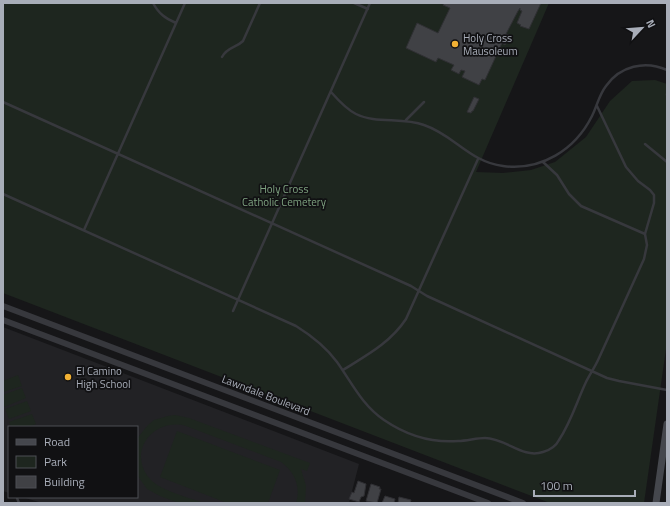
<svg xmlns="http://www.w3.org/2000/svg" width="670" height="506" viewBox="0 0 670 506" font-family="'Titillium Web',sans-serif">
<rect width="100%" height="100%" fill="#161618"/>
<!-- built -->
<path fill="#222225" d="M3,327L359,464L349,503H42L22,497H137V427H9V493L3,491Z"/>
<!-- green -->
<path fill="#1e261f" d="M3,3H549L476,172L503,173L531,170L555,162L586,137L610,101L632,81L655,80L667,84V342L644,503H550L3,293Z
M18,375L22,386L3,392V381Z
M22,388L26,398L4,407L3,395Z
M27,401L31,411L9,419L5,409Z
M32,414L36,424L28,427H11L9,422Z
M175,415L189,418L310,463L307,471L301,469L306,486L305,503H296C301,487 295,472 281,462L186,426C154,417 126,452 150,479C161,491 188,497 203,503H179L160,496L147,489L137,475V439L139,436L148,425L154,420L168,416Z
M177,431L280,470L268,503H227L160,477Z"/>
<!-- building -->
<path fill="#404145" stroke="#303034" d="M444,3H541L529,29L520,26L521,25L517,23L522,11L520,10V8L518,11L506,34L509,35L505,45L502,43L485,80L482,79L479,85L462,77L465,71L461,70L459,74L451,70L454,65L438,58L436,62L406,48L417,23L438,33L450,8L443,5Z
M474,97L479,99L473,111H472L471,113L467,112Z
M358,481L366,484L364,496L361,497L359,502L349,499L352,492L354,493Z
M371,484L380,487L379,489H381L377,503L366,501Z
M385,496L395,499L394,503H382Z
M399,497L411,500L410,503H398Z"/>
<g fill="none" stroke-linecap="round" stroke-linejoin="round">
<!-- service -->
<path stroke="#37383d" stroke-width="2.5" d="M153,3C159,14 165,18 176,23
M354,3L368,9
M222,57C227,47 236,48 243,41L260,3
M331,92C338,100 346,109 356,114C376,124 402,117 424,125C454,135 470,162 503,166C541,171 575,150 592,116C597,106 599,95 606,86C620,66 645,60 667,70
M667,95V94
M3,102L411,286L427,296L607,378L619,381L667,390
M406,120L424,102
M645,144L667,162
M543,162L557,175L569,194L581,206L645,234
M3,194L296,326C312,336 326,347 337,362C352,383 362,405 384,420C406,435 432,443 458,441C467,441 476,438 485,438C506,438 522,459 543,452C550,450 556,446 559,440C571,422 577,401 586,382C590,374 595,367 599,358C614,325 629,292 644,259L647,245L645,234L654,203V195L650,190L638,181L626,167L597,106
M84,230L185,3
M233,311L370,3
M343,370C367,355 390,343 406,319L478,159
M17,498L19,503"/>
<!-- tertiary -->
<path stroke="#37383d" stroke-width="6" d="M3,306L523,503
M3,320L488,503"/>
<!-- secondary -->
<path stroke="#45474d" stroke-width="7" d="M656,503L667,424"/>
</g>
<!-- markers -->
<g fill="#f2b134" stroke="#111113" stroke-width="1.5">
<circle cx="455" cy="44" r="4"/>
<circle cx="68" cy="377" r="4"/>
</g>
<g text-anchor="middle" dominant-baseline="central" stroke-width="3.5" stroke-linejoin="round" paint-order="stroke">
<!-- poi labels -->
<g font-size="11" fill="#a8adb8" stroke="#111113" text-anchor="start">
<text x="463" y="38">Holy Cross<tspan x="463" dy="13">Mausoleum</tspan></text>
<text x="76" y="371">El Camino<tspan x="76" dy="13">High School</tspan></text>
</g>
<!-- park labels -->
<g font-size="11" fill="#7fa381" stroke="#111113">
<text x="284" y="189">Holy Cross<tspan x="284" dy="13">Catholic Cemetery</tspan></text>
</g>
<!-- street labels -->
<g font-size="11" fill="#a8adb8" stroke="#111113">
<text transform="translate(266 395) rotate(21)">Lawndale Boulevard</text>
</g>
</g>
<!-- border -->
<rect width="670" height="506" fill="none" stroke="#a8adb8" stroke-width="8"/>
<!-- legend -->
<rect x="8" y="426" width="130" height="72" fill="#111113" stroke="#4d4f55"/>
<rect x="16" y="439" width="20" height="6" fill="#45474d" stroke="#4d4f55"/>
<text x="44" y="446" font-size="12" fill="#a8adb8">Road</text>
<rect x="16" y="456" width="20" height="12" fill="#1e261f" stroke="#4d4f55"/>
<text x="44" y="466" font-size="12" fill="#a8adb8">Park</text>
<rect x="16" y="476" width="20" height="12" fill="#404145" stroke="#4d4f55"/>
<text x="44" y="486" font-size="12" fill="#a8adb8">Building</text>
<!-- north arrow -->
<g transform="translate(642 28) rotate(64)" stroke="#111113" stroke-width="3" paint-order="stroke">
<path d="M0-3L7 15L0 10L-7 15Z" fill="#a8adb8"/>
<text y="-6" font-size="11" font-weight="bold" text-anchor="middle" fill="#a8adb8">N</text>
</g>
<!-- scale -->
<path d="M534 490v6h101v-6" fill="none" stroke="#a8adb8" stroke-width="2"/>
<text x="540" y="490" font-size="12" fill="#a8adb8" stroke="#111113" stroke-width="3" paint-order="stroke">100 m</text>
</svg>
